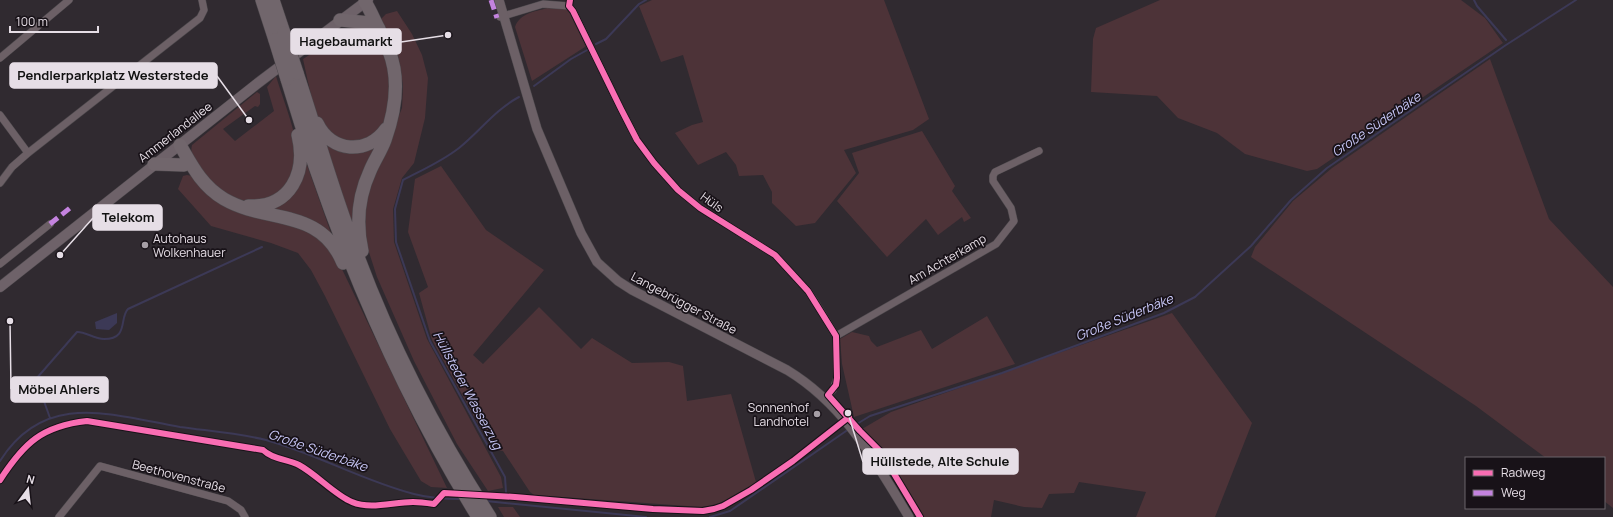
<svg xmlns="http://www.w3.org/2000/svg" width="1613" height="517" viewBox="0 0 1613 517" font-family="Manrope,sans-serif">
<rect width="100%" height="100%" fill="#302a30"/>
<!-- green -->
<path fill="#4d3338" d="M652,0H884L929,119L913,130L844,150L856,173L815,223L796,226L772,203V192L763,175L739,176L736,165L726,152L698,165L675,133L692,125L703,122L683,55L661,62L639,6Z
M1160,0H1461L1485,18L1503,43L1317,169L1307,171L1245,154L1217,133L1178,118L1157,96L1091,92L1093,39L1096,28Z
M547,8L566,9L572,15L588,45L532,81L515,27C520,13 534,12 547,8Z
M397,11L412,34L422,55L428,78L425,118L414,163L402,178L393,209L394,242L427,339L501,477L503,488L488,491L457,444L414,361L377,277L366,243L364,203L402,108L403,85L398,55L381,19L386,14Z
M354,26C364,27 374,30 380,39C394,58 394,127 371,139C366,141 358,141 352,141C340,140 330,134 322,124C313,111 307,76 303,59Z
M1490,59L1549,219L1613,287V508L1604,501V458H1546L1476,406L1251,257L1255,247L1293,201L1332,168Z
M276,76C282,97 298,135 297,156C297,168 290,182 280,190C277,193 272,198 268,199C240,209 210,188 197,164C193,157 190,153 192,145L257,92L260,94V104L258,107L255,106L223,129L235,141L274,111L267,87Z
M922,131L955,186L952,191L971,218L964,222L962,217L938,235L926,219L887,257L837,201L859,173L852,153Z
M323,138L376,143L355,233Z
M304,157L307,165L332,236L267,207L276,204Z
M441,166L486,230L544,270L473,355L483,364L539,307L581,349L592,338L632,363L669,362L683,366L687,401L731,394L756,482C738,494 723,505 701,507L534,495L530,492L503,451L492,449L432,340L419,293L428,287L408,232L415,179Z
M187,175L192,176L203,188L301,226L326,244L340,265L447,488L431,487L421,481L390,429L325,296L311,270L298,253L271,243L211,226L178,189L183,176Z
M1172,313L1252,423L1215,517H1136L1146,492L1079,482L1074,493L1049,494L1042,508L1024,507L994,500L991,517H923L884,449L871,440L862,429L891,412Z
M987,316L1015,364L854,417L842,364L840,339L852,332L869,336L871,341L877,347L921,330L932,349Z
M498,507H513L520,517H504Z"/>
<!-- water -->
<path fill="#3c3956" d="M117,313V323L109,330L96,329L95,322Z"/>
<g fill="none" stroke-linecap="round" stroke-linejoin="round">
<!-- stream -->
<path stroke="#3c3956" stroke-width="2" d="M1474,0L1477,6L1506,40
M596,44L606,39L639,4L646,0
M534,86L571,59L589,49
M50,418L36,379L77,332C84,331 94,339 104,339C129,339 119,318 128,309L262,247
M852,427L870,416L1002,373L1164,313L1195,297L1251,246L1291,200L1327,168L1506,45L1576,0
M0,461C45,390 112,415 180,427C209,431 238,433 266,440C317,454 363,481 414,494C429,498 446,499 462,499
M506,492L505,477L430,341L396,242L395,209L403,180C422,170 441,162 459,148C479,132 496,109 519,97
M486,501L646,517
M710,517L730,511L849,429"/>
<!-- minor casing -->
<g stroke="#4c484c" stroke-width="8">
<path id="minor" d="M500,17L543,4L569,6L573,11L621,109L637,140L654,163L678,190L700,208L775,255L808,291L817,305L836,336L837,378L833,390L825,398
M0,58L69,0
M0,115L28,153
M0,183L12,167L28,153L200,18L204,10L202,0
M0,264L50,224
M836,336L996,244L1014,221L1011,208L993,181V176L995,172L1039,151
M59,517L100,466L228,501L241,510L245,517"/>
</g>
<!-- tertiary casing -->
<g stroke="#4c484c" stroke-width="10">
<path id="tertiary" d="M499,0L537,129L581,233L597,262L618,281L632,290L787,370C845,405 875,461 909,517"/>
</g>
<!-- secondary casing -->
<g stroke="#4c484c" stroke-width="11">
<path id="secondary" d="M0,287L258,83L368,0"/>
</g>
<!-- motorway casing -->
<g stroke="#4c484c" stroke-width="14">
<path id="motorway" d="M262,0L275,40
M273,0L284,33
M340,20L370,23
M297,73C315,127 330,182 350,235C385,334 433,428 490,517
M287,79C333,233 393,380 478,517
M317,123C331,153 368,155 386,129
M180,145C192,166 202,186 224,199C267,224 320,207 343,263
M154,164L184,165
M248,206C291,208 307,172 298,135
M362,251C356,224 358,197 370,171C374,161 381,151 385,140C395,112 401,81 389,51C386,43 382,37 379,29C374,20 371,11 365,2"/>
</g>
<!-- minor -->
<use href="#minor" stroke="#6c6066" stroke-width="7"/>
<!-- tertiary -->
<use href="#tertiary" stroke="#6c6066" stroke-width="9"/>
<!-- secondary -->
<use href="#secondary" stroke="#6e6269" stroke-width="10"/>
<!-- motorway -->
<use href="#motorway" stroke="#71666c" stroke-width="13"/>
<!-- motorway-bridge casing -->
<g stroke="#4c484c" stroke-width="14" stroke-linecap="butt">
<path id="motorway-bridge" d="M284,33L297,73
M275,40L287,79"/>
</g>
<!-- motorway-bridge -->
<use href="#motorway-bridge" stroke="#71666c" stroke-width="13"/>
<!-- quiet -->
<path stroke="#c483df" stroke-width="5" stroke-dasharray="10 5" stroke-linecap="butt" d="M491,0L497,18
M50,224L70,208"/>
<!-- cycleway casing -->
<g stroke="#181218" stroke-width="8">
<path id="cycleway" d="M570,0L569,6L573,11L621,109L637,140L654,163L678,190L700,208L775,255L808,291L836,336L837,378L836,385L828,395L860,431L881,452L920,517
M0,480C24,443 42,426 87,421L263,450C272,459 287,459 299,465C316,474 336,496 352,502C371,510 393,502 413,502C420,502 427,503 434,504L444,493L515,497L653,509L703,511L714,509L723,506L751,490L793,461L849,417"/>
</g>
<!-- cycleway -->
<use href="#cycleway" stroke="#f96db3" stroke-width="6"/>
</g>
<!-- markers -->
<g fill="#a69fa6" stroke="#181218" stroke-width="1.5">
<circle cx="145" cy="245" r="4"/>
<circle cx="817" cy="414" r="4"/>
</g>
<g text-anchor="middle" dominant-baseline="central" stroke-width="3.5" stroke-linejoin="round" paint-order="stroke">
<!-- street labels -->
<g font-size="12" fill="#e6dee6" stroke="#181218">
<text transform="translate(175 132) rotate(-38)">Ammerlandallee</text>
<text transform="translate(712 202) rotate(36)">Hüls</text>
<text transform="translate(947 259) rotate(-30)">Am Achterkamp</text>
<text transform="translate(684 303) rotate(28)">Langebrügger Straße</text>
<text transform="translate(179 476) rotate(15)">Beethovenstraße</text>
</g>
<!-- poi labels -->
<g font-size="12" fill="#e6dee6" stroke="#181218" text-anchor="start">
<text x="153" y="238">Autohaus<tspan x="153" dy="14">Wolkenhauer</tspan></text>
<text x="809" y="407" text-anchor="end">Sonnenhof<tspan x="809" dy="14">Landhotel</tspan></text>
</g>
<!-- water labels -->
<g font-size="13" font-style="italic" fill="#c8c7f7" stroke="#181218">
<text transform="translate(1376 124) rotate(-34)">Große Süderbäke</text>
<text transform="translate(1124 317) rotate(-22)">Große Süderbäke</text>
<text transform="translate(468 390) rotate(62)">Hüllsteder Wasserzug</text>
<text transform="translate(318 450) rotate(19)">Große Süderbäke</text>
</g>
</g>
<!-- callouts -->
<path fill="none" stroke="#e6dee6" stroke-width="1.5" d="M448 35L401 42M249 120L217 76M60 255L93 218M10 321L11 389M848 413L863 462"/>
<g fill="#e6dee6" stroke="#181218" stroke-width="1.5">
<circle cx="448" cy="35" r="4"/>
<circle cx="249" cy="120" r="4"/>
<circle cx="60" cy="255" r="4"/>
<circle cx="10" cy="321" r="4"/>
<circle cx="848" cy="413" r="4"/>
</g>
<g fill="#e6dee6" stroke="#e6dee6" stroke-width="1.5">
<rect x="291" y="29" width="110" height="25" rx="4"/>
<rect x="10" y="63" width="207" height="25" rx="4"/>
<rect x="93" y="205" width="69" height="25" rx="4"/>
<rect x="11" y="377" width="97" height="25" rx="4"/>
<rect x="863" y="449" width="155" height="25" rx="4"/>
</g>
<g font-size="13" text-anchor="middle" font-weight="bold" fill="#111">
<text x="346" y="46">Hagebaumarkt</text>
<text x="113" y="80">Pendlerparkplatz Westerstede</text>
<text x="128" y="222">Telekom</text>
<text x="59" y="394">Möbel Ahlers</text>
<text x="940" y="466">Hüllstede, Alte Schule</text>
</g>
<!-- legend -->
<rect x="1465" y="457" width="140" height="52" fill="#181218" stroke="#6a646a"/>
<rect x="1473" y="470" width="20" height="6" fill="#f96db3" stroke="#6a646a"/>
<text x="1501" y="477" font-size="12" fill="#e6dee6">Radweg</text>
<rect x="1473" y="490" width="20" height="6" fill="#c483df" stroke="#6a646a"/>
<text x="1501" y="497" font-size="12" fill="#e6dee6">Weg</text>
<!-- north arrow -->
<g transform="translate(28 489) rotate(15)" stroke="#181218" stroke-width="3" paint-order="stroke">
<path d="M0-3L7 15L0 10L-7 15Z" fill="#e6dee6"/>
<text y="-6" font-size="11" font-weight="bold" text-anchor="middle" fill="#e6dee6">N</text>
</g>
<!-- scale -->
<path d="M10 26v6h88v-6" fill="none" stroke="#e6dee6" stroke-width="2"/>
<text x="16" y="26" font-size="12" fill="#e6dee6" stroke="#181218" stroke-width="3" paint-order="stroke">100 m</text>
</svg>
